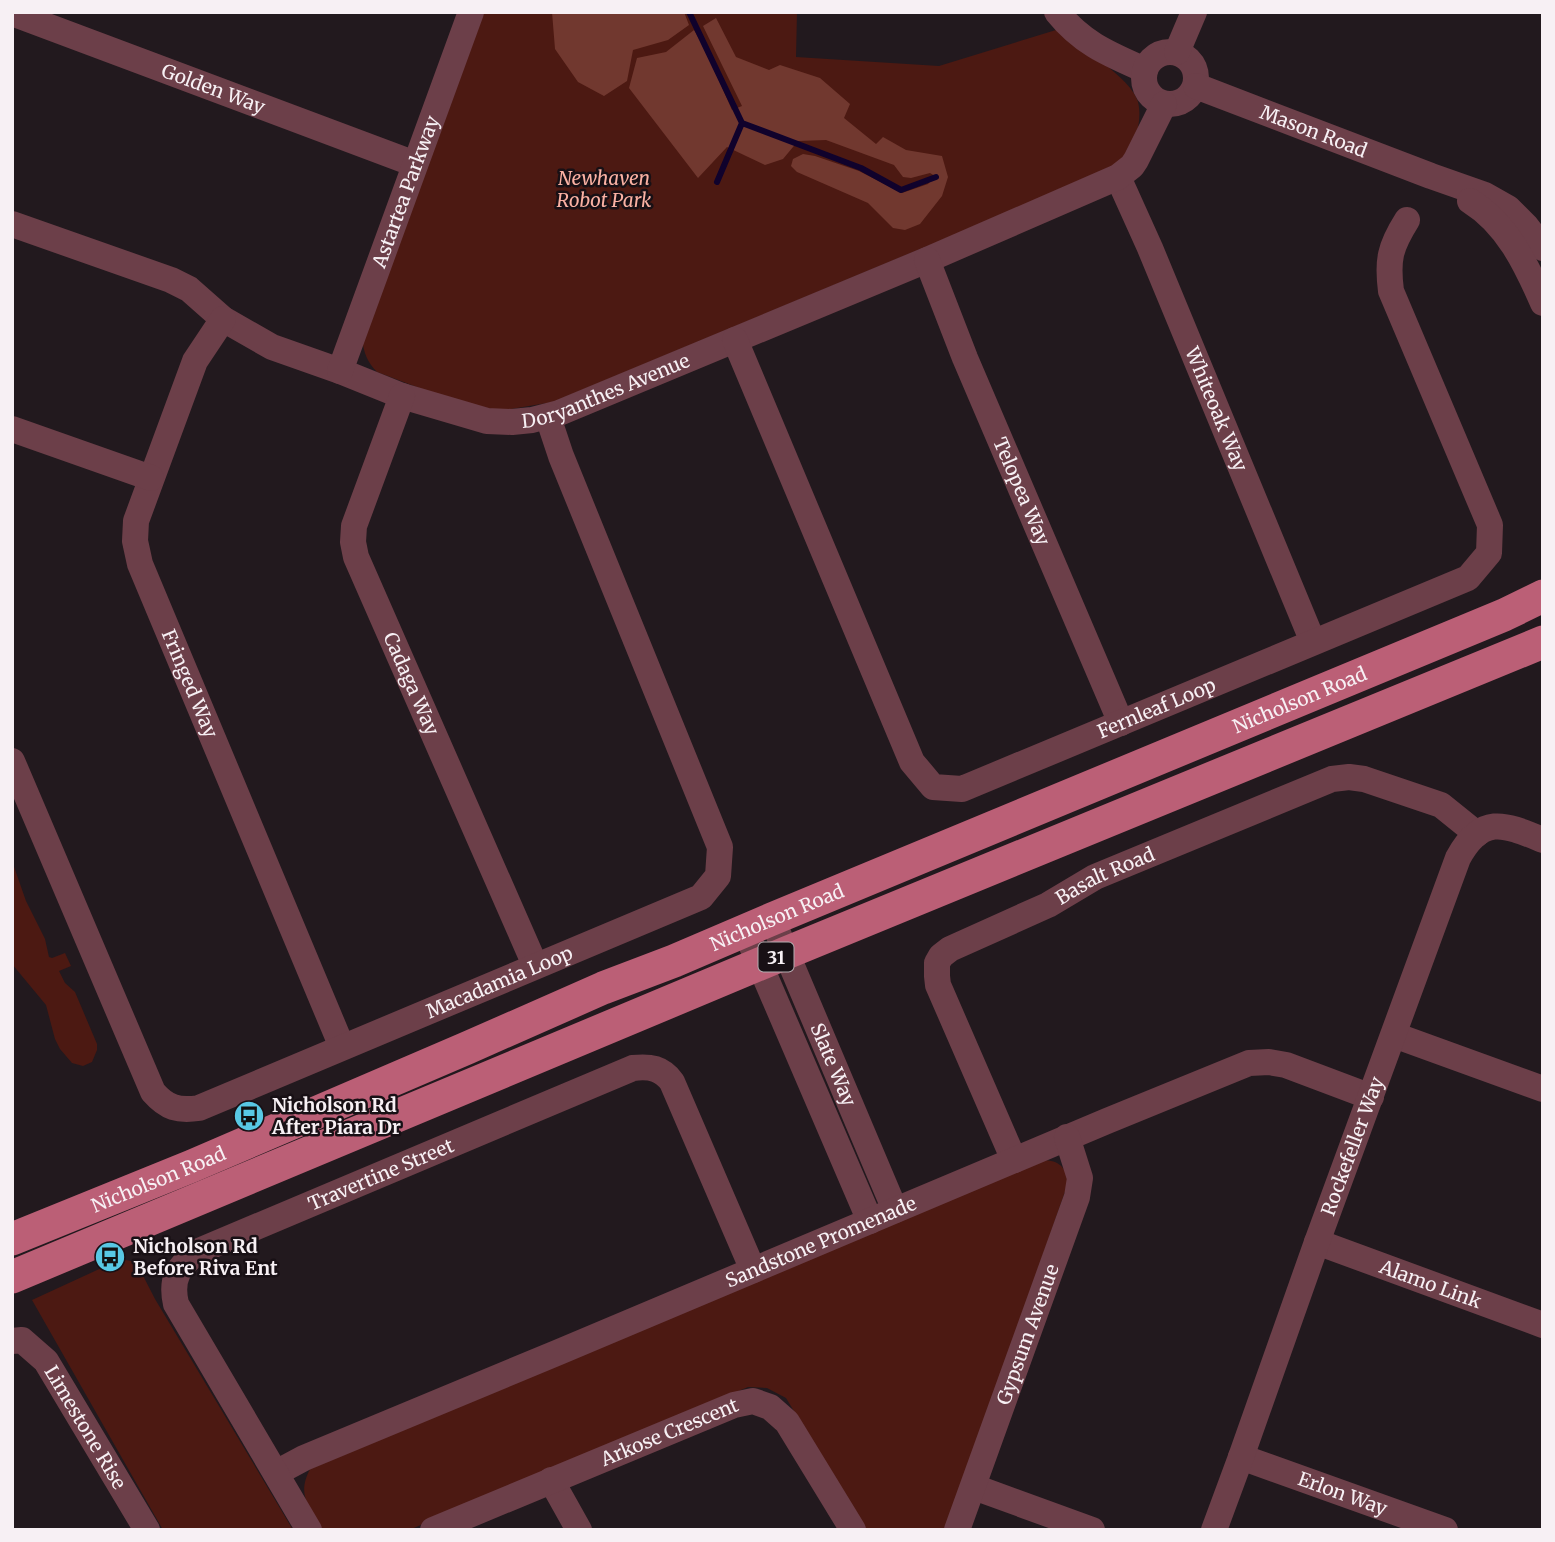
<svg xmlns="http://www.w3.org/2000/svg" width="1555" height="1542" viewBox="0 0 1555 1542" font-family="Merriweather,serif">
<rect width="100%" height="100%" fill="#22191e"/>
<!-- green -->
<path fill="#4c1912" d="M480,12H797L796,57L939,66L1056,30C1077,45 1132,78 1138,102C1141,114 1139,129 1134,140C1130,148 1124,156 1119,163L954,235L553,402L505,410L491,409L446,398L377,372C367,362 364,353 362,339Z
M12,861L26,901L45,939L49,957L52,958L65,953L71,966L59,971L65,983L75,992L97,1044V1050L92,1062L83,1066L72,1063L60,1049L55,1039L46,1005L12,964Z
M1037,1160C1055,1160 1063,1162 1069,1180L947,1530H866L786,1398L767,1388L748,1387L409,1530H323C310,1507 296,1496 310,1469Z
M121,1259L136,1262L155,1299L293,1530H163L32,1300Z"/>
<!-- forest -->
<path fill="#71382f" d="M552,12H684L689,25L668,40L633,50L627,81L604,96L578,82L555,49Z
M716,18L736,57L769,70L780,65L820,78L850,104L844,118L876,144L883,137L906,150L942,156L948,177L942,196L920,224L905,230L893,228L868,203L797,172L791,166L793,159L803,154L815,156L859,171L902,193L928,184L935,176L930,173L911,178L903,177L894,165L826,140L798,141L783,159L765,165L727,147L698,178L629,88L637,58L666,52L694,30L705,49L732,110L742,106L703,26Z"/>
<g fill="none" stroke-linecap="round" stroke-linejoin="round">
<!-- stream -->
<path stroke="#10022c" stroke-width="6" d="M689,12L742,123L861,168L901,190L936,177
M717,182L742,123"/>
<!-- minor -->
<g stroke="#6c3f49" stroke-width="26">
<path d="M1057,12C1083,44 1109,54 1145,70"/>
<path id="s1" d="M12,13L415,164"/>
<circle cx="1170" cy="78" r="26"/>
<path d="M1177,52L1194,12"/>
<path id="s2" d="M1196,86L1431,176L1485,195L1508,208L1526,226L1543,248"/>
<path id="s3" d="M1118,177L1150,248L1313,642"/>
<path d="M1470,201C1507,224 1526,264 1543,303"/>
<path id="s4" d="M12,224L171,280L189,289L223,319L272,347L340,371L402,396L487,421L512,422L532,420L559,413L927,260L1118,177L1132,166L1136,160L1164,104"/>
<path id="s5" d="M927,260L965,358L1121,723"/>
<path id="s6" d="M223,319L195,361L136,521L135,541L140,564L342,1047"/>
<path id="s7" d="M735,340L912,762L933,787L962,789L1468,578L1489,553L1490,525L1391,291C1387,260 1390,247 1407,220"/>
<path id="s8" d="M340,371L471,12"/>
<path id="s9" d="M402,396L354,526L353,542L356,557L535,965"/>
<path d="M12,429L151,478"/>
<path id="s10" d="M12,761L153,1092C167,1108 178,1111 199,1108L701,897L718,876L720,847L561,456L548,417"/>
<path id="s11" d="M772,919L895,1210"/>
<path d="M745,930L870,1221"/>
<path d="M1394,1035L1543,1089"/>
<path id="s12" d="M1014,1160L938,985L937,976V963L941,956L950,949L1048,905L1095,877L1332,779L1349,777L1364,779L1441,805L1477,834"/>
<path id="s13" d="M1317,1242L1543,1325"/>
<path id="s14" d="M12,1341L22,1340L46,1361L147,1530"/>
<path id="s15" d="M1241,1457L1445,1530"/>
<path id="s16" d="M276,1473L304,1458L559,1352L1107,1121L1249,1063L1269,1062L1286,1065L1371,1097"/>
<path d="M551,1480L579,1530"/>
<path d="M974,1487L1092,1530"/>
<path id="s17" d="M309,1530L176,1304C170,1278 179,1265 199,1251L633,1068C650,1066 662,1068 672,1082L753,1270"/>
<path id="s18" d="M433,1530L734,1405L753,1401L770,1407L787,1422L853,1530"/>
<path id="s19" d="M957,1530L1077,1197L1080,1178L1067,1137"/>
<path id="s20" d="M1214,1530L1241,1457L1317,1242L1458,858C1482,814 1504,824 1543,840"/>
</g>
<!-- major -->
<g stroke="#bb5f76" stroke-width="33">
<path id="s21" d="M12,1239L192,1166L467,1048L603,988L674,961L772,919L1504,615L1543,596"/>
<path d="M12,1277L786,953L1543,642"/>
</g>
</g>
<!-- icons -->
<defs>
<g id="bus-disc" transform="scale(1.575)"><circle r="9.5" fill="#58c8e4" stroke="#181015"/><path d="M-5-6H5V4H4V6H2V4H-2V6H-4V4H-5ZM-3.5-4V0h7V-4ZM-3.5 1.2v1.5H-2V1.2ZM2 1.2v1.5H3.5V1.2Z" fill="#111"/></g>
</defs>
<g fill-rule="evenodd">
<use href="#bus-disc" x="249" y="1116"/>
<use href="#bus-disc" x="110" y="1257"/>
</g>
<g text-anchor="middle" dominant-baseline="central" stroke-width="5" stroke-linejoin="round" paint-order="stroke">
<!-- shield labels -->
<rect fill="#181015" stroke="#b4adb1" stroke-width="2" x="758.5" y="942.5" width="35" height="29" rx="5"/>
<g font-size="18" font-weight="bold" fill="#f7f0f4">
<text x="776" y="957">31</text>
</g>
<!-- street labels -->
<g font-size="19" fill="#f7f0f4" stroke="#181015">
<text stroke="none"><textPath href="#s1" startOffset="215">Golden Way</textPath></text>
<text stroke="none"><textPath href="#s2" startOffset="126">Mason Road</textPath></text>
<text stroke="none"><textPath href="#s8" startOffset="191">Astartea Parkway</textPath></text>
<text stroke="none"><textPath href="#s4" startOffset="642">Doryanthes Avenue</textPath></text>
<text stroke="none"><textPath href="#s3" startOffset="252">Whiteoak Way</textPath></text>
<text stroke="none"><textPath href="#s5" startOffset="250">Telopea Way</textPath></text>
<text stroke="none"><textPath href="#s6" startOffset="394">Fringed Way</textPath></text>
<text stroke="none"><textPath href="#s9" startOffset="308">Cadaga Way</textPath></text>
<text stroke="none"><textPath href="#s21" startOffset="1396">Nicholson Road</textPath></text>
<text stroke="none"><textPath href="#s7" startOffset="730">Fernleaf Loop</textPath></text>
<text stroke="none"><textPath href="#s12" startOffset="404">Basalt Road</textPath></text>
<text stroke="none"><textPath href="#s21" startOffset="830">Nicholson Road</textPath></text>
<text stroke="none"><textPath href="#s10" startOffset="737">Macadamia Loop</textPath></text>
<text stroke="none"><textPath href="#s11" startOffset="158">Slate Way</textPath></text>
<text stroke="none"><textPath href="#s20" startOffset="408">Rockefeller Way</textPath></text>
<text stroke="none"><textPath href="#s17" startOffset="522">Travertine Street</textPath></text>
<text stroke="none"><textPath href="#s21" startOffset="158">Nicholson Road</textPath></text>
<text stroke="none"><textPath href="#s16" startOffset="592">Sandstone Promenade</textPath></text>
<text stroke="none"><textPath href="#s13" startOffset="121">Alamo Link</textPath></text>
<text stroke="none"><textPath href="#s19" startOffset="208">Gypsum Avenue</textPath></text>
<text stroke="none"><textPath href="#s14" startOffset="119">Limestone Rise</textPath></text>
<text stroke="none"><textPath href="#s18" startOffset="256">Arkose Crescent</textPath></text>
<text stroke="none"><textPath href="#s15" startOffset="108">Erlon Way</textPath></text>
</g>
<!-- park labels -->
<g font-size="19" font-style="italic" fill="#fbb1a3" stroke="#181015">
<text x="604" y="178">Newhaven<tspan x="604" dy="22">Robot Park</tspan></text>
</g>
<!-- poi labels -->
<g font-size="19" font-weight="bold" fill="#f7f0f4" stroke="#181015" text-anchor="start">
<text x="272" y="1105">Nicholson Rd<tspan x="272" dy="22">After Piara Dr</tspan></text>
<text x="133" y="1246">Nicholson Rd<tspan x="133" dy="22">Before Riva Ent</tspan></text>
</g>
</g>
<!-- border -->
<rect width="1555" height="1542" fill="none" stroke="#f7f0f4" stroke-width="28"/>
</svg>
